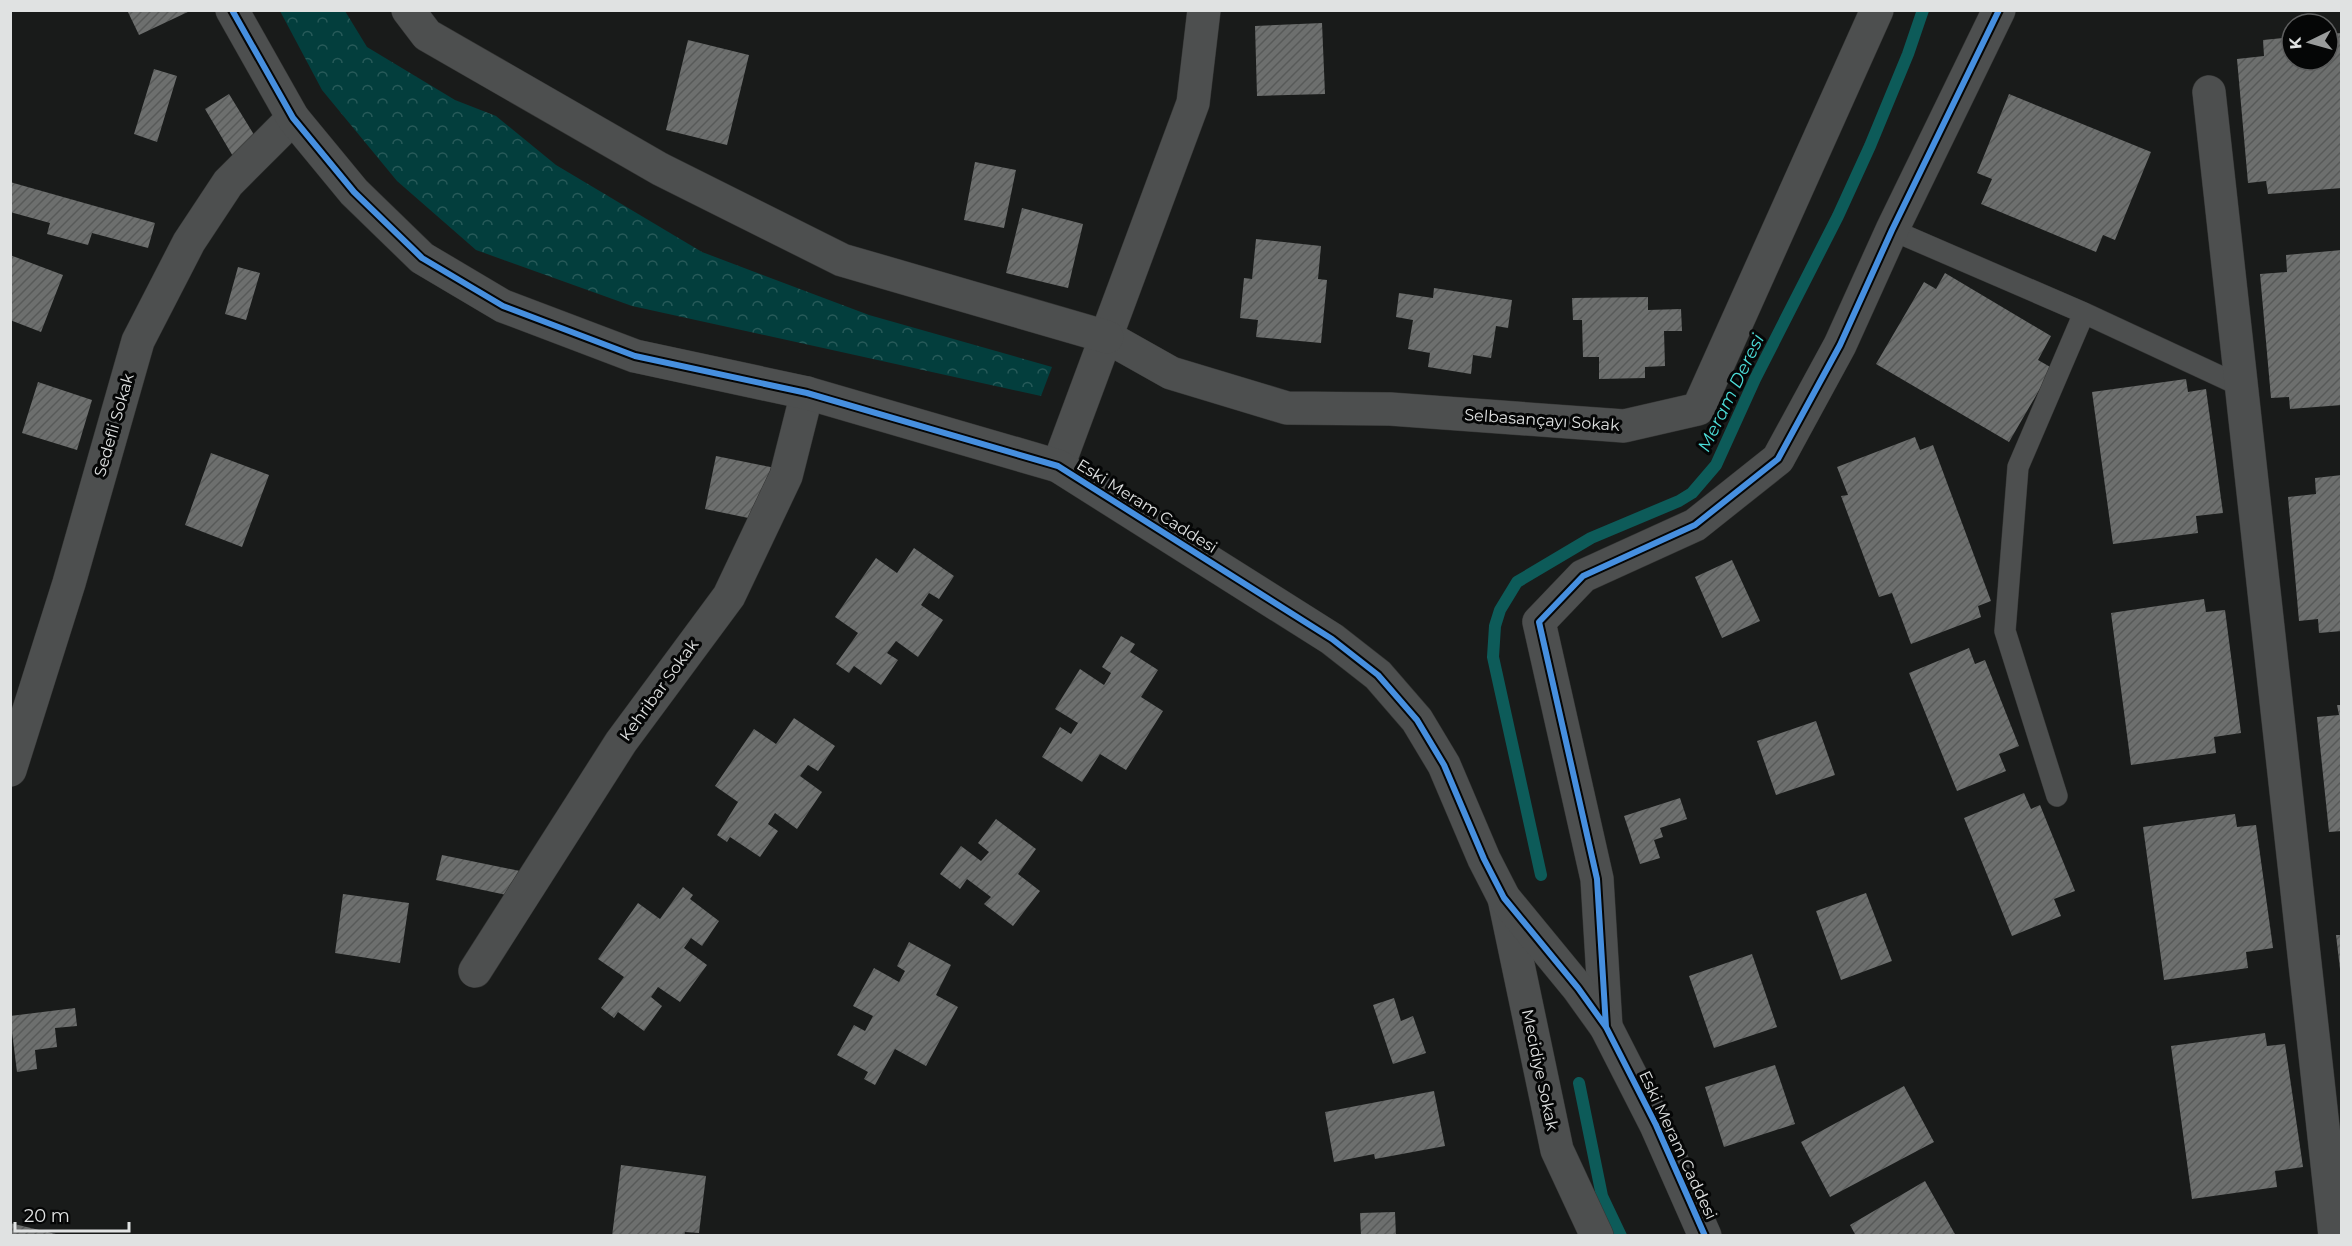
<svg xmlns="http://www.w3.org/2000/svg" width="2352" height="1246" viewBox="0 0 2352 1246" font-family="Montserrat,sans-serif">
<defs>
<pattern id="park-crowns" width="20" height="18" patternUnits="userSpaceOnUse" patternTransform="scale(1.5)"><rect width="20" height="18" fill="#033e3d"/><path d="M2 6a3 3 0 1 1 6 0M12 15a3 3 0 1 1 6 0" fill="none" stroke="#275a59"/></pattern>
<pattern id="building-hatch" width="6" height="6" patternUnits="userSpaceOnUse" patternTransform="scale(1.5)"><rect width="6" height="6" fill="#6d6f6e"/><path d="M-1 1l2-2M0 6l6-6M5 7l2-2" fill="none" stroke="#585a59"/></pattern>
</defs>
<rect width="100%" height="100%" fill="#191b1a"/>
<!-- park -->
<path fill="url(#park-crowns)" d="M280,11H345L367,47L455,100L496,116L556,165L702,252L869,315L1052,367L1041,396L632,306L476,250L397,181L322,90Z"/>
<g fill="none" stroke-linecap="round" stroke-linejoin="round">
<!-- stream -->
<path stroke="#0d5b59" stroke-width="12" d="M1541,875L1493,657L1495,626L1500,610L1517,582L1591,538L1679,501L1692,493L1716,465L1755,379L1838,216L1870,146L1908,54L1923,10
M1579,1083L1602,1196L1621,1236"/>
</g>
<!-- building -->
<path fill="url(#building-hatch)" d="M127,10H192L139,35Z
M1322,23L1325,94L1257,96L1255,26Z
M2342,33V188L2268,194L2266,181L2248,183L2237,59L2264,56L2263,40L2292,37V60H2328V34Z
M688,40L749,55L727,145L666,130Z
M154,69L177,76L157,142L134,134Z
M229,94L259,143L234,158L205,109Z
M2009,94L2151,152L2115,240L2103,235L2096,252L1981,204L1992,179L1977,173Z
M975,162L1016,170L1004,228L964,220Z
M10,182L155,223L148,248L92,233L88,245L47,234L50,223L10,212Z
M1022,208L1083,224L1068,288L1006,273Z
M1256,239L1321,246L1318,279L1327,280L1321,343L1256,337L1258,320L1240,318L1244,278L1252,279Z
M2342,250V405L2290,409L2289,397L2271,398L2260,274L2287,272L2286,255Z
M10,255L63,275L41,332L10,320Z
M238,267L260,273L246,320L225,314Z
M1945,273L2051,336L2038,360L2052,368L2009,442L1876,364L1924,282L1936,289Z
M1434,288L1512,300L1508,328L1496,326L1491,358L1473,355L1471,374L1428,367L1430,353L1408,349L1413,320L1396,317L1399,293L1433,298Z
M1648,297V310L1681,309L1682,331H1664L1665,366L1645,367V378L1599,379V357H1583L1582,320H1573L1572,298Z
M2186,379L2188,392L2206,389L2223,513L2196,516L2198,533L2113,544L2092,392Z
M38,382L92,400L77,450L22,433Z
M1915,437L1920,450L1933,445L1991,601L1978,606L1981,617L1911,644L1892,593L1879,597L1841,496L1848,495L1837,467Z
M211,453L269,475L242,547L185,525Z
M716,456L775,468L763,521L705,509Z
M2342,475V631L2319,633L2318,619L2299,621L2288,497L2316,494L2315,478Z
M914,548L954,576L939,599L929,593L921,605L943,620L918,657L896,641L887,653L898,660L881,685L854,666L849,673L836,664L858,633L835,617L876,558L897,573Z
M1732,560L1760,621L1722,638L1695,577Z
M2204,599L2206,612L2225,610L2241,733L2214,737L2216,753L2131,765L2111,613Z
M1121,636L1135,644L1130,652L1158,670L1141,697L1163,711L1126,770L1100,754L1082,782L1042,757L1060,727L1071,734L1078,723L1055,709L1080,669L1104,685L1111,673L1102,667Z
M1969,648L1975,664L1985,660L2019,746L1999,754L2006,771L1957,791L1909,673Z
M2337,705H2342V831L2329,832L2317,717L2339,715Z
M794,718L835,746L818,771L808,765L800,776L822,792L797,829L775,813L768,824L778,831L760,857L730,837L727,842L717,835L738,802L715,786L754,729L776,744Z
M1816,721L1835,775L1776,795L1757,741Z
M2024,793L2031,809L2040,805L2075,891L2054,899L2061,916L2012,936L1964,818Z
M1680,798L1687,819L1660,828L1663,837L1654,840L1660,858L1640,864L1624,816Z
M2235,814L2237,827L2256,825L2273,948L2246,952L2248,968L2164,980L2143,827Z
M996,819L1036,849L1018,874L1040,891L1013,926L984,904L991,897L967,879L960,889L940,874L961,846L981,861L989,852L978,843Z
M442,855L520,871L516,897L436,880Z
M683,887L693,895L690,899L719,921L702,946L691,938L684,948L707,965L680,1002L658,987L651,997L662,1006L644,1031L618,1012L614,1018L601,1008L624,977L598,959L638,903L660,919Z
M1866,893L1892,961L1841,980L1816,911Z
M343,894L409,903L400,963L335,953Z
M2336,935H2342V969H2340Z
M909,942L951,965L936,995L958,1007L926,1066L895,1049L875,1085L864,1079L868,1072L837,1055L854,1025L865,1031L873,1016L853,1006L874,968L899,982L905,971L897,966Z
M1752,954L1777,1027L1714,1048L1689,976Z
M1394,998L1401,1021L1413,1016L1426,1053L1393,1064L1373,1005Z
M75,1008L77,1026L55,1028L57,1047L35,1050L37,1069L17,1072L10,1016Z
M2265,1033L2267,1046L2285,1044L2303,1167L2275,1171L2277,1187L2192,1199L2171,1046Z
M1775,1065L1795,1124L1724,1147L1705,1087Z
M1904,1086L1934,1142L1830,1197L1801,1142Z
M1434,1091L1445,1146L1375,1159L1374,1154L1334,1162L1325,1112Z
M621,1165L706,1176L699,1233L685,1232L684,1236H612Z
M1925,1181L1956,1236H1856L1850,1225Z
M1395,1212L1396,1236H1361L1360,1213Z
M10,1223L60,1235V1236H10Z"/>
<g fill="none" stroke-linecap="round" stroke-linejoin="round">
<!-- service casing -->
<g stroke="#343534" stroke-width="22">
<path id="service" d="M1892,230L2084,313L2241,386
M2057,796L2005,631L2018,467L2084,313"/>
</g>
<!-- minor casing -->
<g stroke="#343534" stroke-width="34">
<path id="minor" d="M2209,92L2335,1236
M1107,337L1171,373L1287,408L1390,409L1624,426L1698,409L1877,10
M1058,466L1193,103L1204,10
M10,770L69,583L138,341L189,242L228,183L293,118
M1504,898L1557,1150L1597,1236
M475,971L621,742L729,596L786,476L807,393
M1606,1027L1597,879L1539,622L1583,576L1695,525L1778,459L1840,345L1892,230L1999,10"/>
</g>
<!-- tertiary casing -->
<g stroke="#343534" stroke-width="34">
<path id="tertiary" d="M232,10L293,118L354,192L422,258L503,306L635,356L807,393L1058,466L1332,639L1378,675L1417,720L1444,765L1484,859L1504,898L1578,988L1606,1027L1656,1125L1705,1236
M408,10L427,35L660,169L842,260L1107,337"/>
</g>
<!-- service -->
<use href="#service" stroke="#4d4f4f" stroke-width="21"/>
<!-- minor -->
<use href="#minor" stroke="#4d4f4f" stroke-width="33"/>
<!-- tertiary -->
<use href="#tertiary" stroke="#4d4f4f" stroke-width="33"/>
<!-- cycleway casing -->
<g stroke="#050606" stroke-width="10">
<path id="cycleway" d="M232,10L293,118L354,192L422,258L503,306L635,356L807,393L1058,466L1332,639L1378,675L1417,720L1444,765L1484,859L1504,898L1578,988L1606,1027L1656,1125L1705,1236
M1606,1027L1597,879L1539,622L1583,576L1695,525L1778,459L1840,345L1892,230L1999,10"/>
</g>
<!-- cycleway -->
<use href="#cycleway" stroke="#468fdf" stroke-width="6"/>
</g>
<g text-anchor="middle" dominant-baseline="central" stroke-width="6" stroke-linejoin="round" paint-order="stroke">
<!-- street labels -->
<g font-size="16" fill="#e0e2e2" stroke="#050606">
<text transform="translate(1542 420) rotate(4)">Selbasançayı Sokak</text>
<text transform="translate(114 425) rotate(-74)">Sedefli Sokak</text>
<text transform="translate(1147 506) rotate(32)">Eski Meram Caddesi</text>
<text transform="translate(659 690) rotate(-54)">Kehribar Sokak</text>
<text transform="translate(1540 1070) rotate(78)">Mecidiye Sokak</text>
<text transform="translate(1678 1145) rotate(65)">Eski Meram Caddesi</text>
</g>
<!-- water labels -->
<g font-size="18" font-style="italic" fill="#4cddd8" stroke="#050606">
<text transform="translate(1731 393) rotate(-64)">Meram Deresi</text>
</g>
</g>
<!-- border -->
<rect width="2352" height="1246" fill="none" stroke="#e0e2e2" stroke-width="24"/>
<!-- north arrow -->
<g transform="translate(2310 42) rotate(265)"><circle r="28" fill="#050606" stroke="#5d5e5e" stroke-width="1.5"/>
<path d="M0-4.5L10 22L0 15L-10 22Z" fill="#9a9c9c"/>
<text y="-9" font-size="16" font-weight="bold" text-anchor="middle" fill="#e0e2e2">K</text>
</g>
<!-- scale -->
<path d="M15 1222v9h114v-9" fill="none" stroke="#e0e2e2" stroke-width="3"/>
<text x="24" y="1222" font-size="18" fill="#e0e2e2" stroke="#050606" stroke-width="4.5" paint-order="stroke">20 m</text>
</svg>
